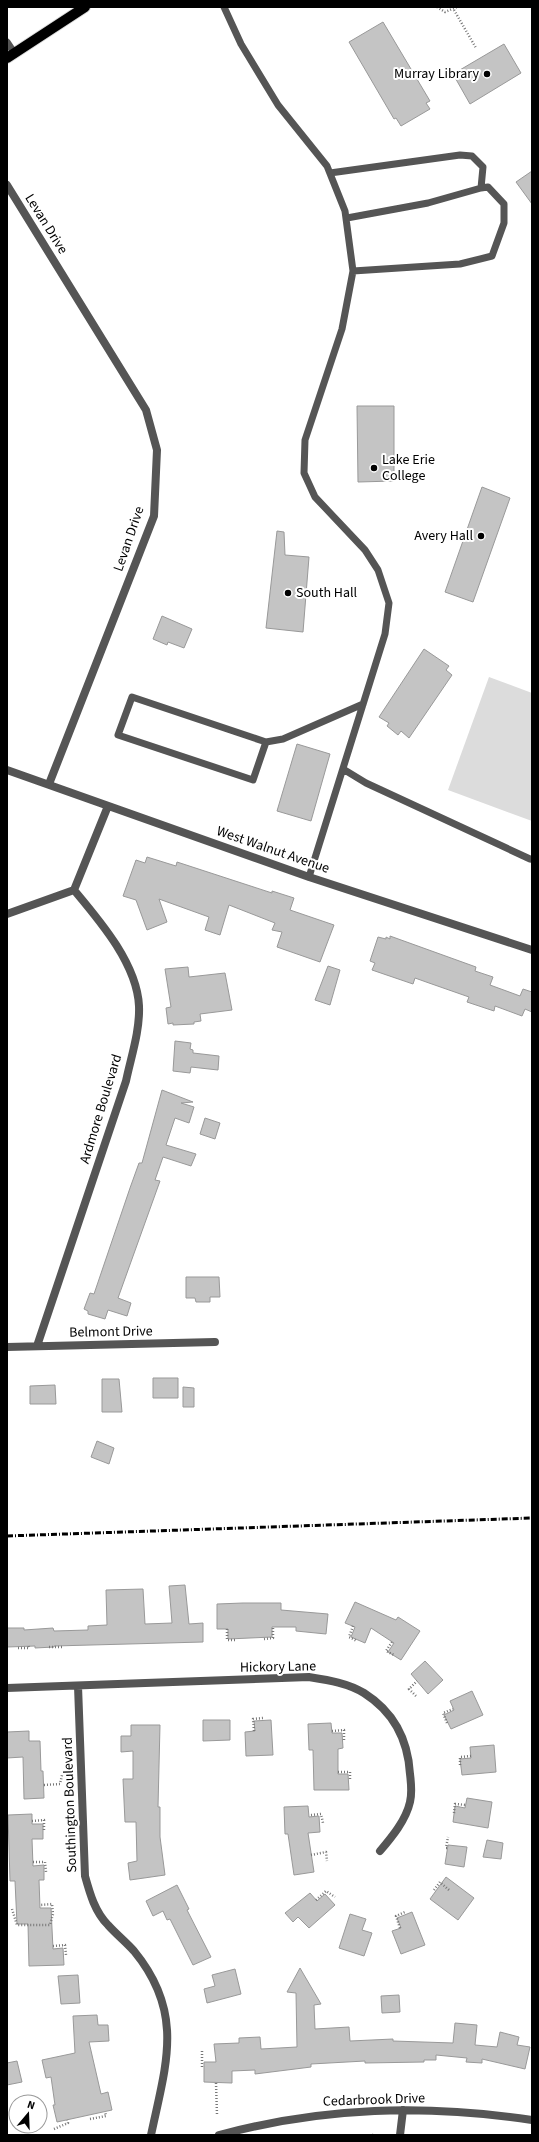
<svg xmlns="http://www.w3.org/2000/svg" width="539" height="2142" viewBox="0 0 539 2142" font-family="'Source Sans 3',sans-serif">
<rect width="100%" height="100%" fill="#fff"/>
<!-- green -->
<path fill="#dcdcdc" d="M489,677L532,693V821L448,790Z"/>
<!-- building -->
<path fill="#c4c4c4" stroke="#999" d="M383,22L430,101L426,103L430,109L401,126L396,118L394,119L349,42Z
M504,44L521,73L470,104L453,74Z
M532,171V204L516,182Z
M357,406H394V481L358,482Z
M482,487L510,498L473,602L445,592Z
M277,531L284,532L285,555L309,557L303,632L266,628Z
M162,616L192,629L184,648L168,642L167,645L153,639Z
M424,649L449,666L446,670L452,675L409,738L401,731L398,735L387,726L389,723L379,717Z
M297,744L330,754L311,821L277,811Z
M147,857L176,866L177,862L272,893V891L294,898L290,910L334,925L320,962L277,947L282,932L272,930L275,923L229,905L220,935L205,930L209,917L159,899L167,922L147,930L136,900L123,896L136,860L145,863Z
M390,936L476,967L475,971L493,977L490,985L520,996L523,989L532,992V1012L525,1009L522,1016L495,1006L494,1011L467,1002L469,997L429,983L415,978L413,984L372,970L375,963L370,961L378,937L386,939V937L390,939Z
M328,966L340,970L330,1005L315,1000Z
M188,967L189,977L225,973L232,1010L200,1014L201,1021L194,1022V1024L173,1025V1023L168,1024L166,1008L171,1007L165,969Z
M175,1041L191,1043L190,1049L193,1050V1053L219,1056L218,1070L191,1067L190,1073L173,1071Z
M162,1090L193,1102L181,1103L194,1107L189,1123L175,1118L166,1145L196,1154L191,1166L163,1157L155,1180L160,1181L118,1298L131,1303L127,1316L108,1310L105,1319L88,1314V1311L84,1309L90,1293L94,1294L130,1188L139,1163H142Z
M205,1118L220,1123L215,1139L200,1134Z
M186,1277H219L220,1297H210V1302H196L195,1298H186Z
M153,1378H178V1398H153Z
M102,1379H119L122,1412H102Z
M55,1385L56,1404H30V1386Z
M183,1387L194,1388V1407H183Z
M97,1441L114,1448L109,1464L91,1457Z
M185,1585L189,1624L203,1623V1642L54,1646V1647L35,1648V1646L7,1647V1628H24V1630L53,1628L54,1631L88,1630V1626L107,1625L106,1590L143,1589L145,1624L172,1623L169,1586Z
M355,1602L396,1620L398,1617L420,1631L401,1660L388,1652L394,1643L371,1628L365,1643L351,1637L355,1627L345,1623Z
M243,1603H281V1610L328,1614L326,1634L296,1631V1627H272V1637L228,1639V1629H217V1604Z
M425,1661L443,1680L428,1694L411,1674Z
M472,1691L483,1715L451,1729L444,1715L454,1710L450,1701Z
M203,1720H230V1740L203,1741Z
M271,1720L273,1755L246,1756L245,1732L255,1731L254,1721Z
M331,1723L332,1733H342L343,1748L338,1749V1774H348L349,1790H314L313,1750H309L308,1724Z
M131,1725H160L158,1807H160V1837L165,1875L130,1880L128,1863L137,1861L136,1822H125L123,1779H133V1751L121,1752V1736H131Z
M29,1731V1741H40L41,1771H43L44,1798L24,1799L23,1757L7,1758V1732Z
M494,1745L496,1772L462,1775L460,1759L471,1758L470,1747Z
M467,1798L492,1802L488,1828L453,1822L455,1806L465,1808Z
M308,1806L309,1817L319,1816L320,1832L308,1833L314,1872L294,1875L288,1834H285L284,1807Z
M32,1814V1824H43V1839H32L33,1866L44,1865V1880H39L40,1908H51L53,1949L63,1948L64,1965L29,1966L28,1924H17L15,1881H10L8,1815Z
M487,1840L503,1843L501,1859L483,1857Z
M448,1845L467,1847L464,1867L445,1864Z
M446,1877L474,1898L458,1920L430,1899Z
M177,1885L189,1909L187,1910L211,1957L193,1965L170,1919L167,1920L163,1911L153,1916L146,1901Z
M310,1893L317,1901L325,1894L335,1905L309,1928L298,1917L293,1922L285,1913Z
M412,1912L425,1945L401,1954L392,1931L401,1928L397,1918Z
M350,1914L366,1919L362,1930L372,1933L364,1956L339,1948Z
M300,1968L321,2004L314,2005L315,2029L349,2027L350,2041L393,2039V2041L453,2043L455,2023L477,2025L475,2045L497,2047L500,2032L519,2037L517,2045L530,2047L525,2069L482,2059V2063L466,2062L467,2058L436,2055V2060H424V2062L365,2063V2061L311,2064V2067L255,2074V2070L232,2071V2083L204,2082V2062H216L214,2044L239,2043V2038L260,2037L261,2049L297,2047L296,1993L287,1992Z
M235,1969L241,1994L207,2003L204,1989L215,1986L212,1975Z
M78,1975L80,2003L61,2004L58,1976Z
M399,1995L400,2012L382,2013L381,1996Z
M97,2015L98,2025H108L109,2041L89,2042L101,2094L108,2092L112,2110L57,2122L53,2105H55L51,2077L46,2078L42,2060L75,2053L73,2016Z
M17,2061L22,2082L7,2085V2063Z"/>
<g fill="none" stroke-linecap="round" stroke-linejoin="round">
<!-- primary casing -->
<g stroke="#dbdbdb" stroke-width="12">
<path id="primary" d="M7,58L85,7"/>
</g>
<!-- path -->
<path stroke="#777" stroke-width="2.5" stroke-dasharray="1 2" stroke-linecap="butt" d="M437,7L445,12L457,7
M454,10L476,48
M353,1626L349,1637L357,1641
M227,1629V1640H236
M264,1639L273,1638V1627
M392,1642L386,1651L394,1655
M49,1647H63
M18,1648H29L28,1645
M416,1696L409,1689L417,1681
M447,1723L443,1713L453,1709
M254,1731L253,1719L263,1718
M332,1731L344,1730V1740
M460,1765V1757L471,1756
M338,1772H350V1781
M44,1785L60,1784L62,1775
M454,1813L455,1804L466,1805
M311,1815L321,1814L323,1823
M32,1821L44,1820V1831
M447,1848H446L448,1837
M311,1855L326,1852L327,1861
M33,1862H45L46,1872
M434,1890L440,1882L449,1890
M316,1900L326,1891L335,1897
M12,1909L17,1925H50L53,1914L52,1904L40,1905
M400,1928L396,1916L405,1912
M53,1946L65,1945L66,1955
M202,2051V2067H204
M216,2083L217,2115
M90,2119L106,2116L105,2112
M54,2129L68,2123L67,2120
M373,2135L375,2133"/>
<!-- service -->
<path stroke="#555" stroke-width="7" d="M224,7L241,44L278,105L327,166L345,211L353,271L342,329L305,440L304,473L315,497L365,550L378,570L389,603L385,634L309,877
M7,42L15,54
M330,173L460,155L472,156L483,167L481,188L428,203L347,218
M353,271L460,264L492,256L504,223V204L488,187L481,188
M266,742L253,780L118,735L132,697L266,742L283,739L363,704
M343,769L366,783L530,859"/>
<!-- minor -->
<path stroke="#555" stroke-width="8" d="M7,185L146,410L157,450L154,516L49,784
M7,770L309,877L532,950
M7,914L74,890L108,806
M37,1346L126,1081C131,1057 140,1031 139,1006C137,964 100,921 74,890
M7,1347L215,1342
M78,1686L85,1876C90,1894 95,1912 108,1925C116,1934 126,1942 134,1951C185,2013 166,2064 151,2135
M7,1688L309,1677C328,1680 348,1683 364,1693C394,1712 408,1740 410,1774C411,1782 412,1794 410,1802C406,1820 392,1837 380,1851
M219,2135C324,2107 424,2104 532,2120
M400,2135L403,2110"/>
<!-- primary -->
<use href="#primary" stroke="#000" stroke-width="10"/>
<!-- rail -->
<path stroke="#000" stroke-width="3" stroke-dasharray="6 2 1 2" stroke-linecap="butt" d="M7,1536L532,1518"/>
</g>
<!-- markers -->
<g fill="#000" stroke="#fff" stroke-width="1.5">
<circle cx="487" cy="74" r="4"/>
<circle cx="374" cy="468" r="4"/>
<circle cx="481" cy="536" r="4"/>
<circle cx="288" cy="593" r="4"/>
</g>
<g text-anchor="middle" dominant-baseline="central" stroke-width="4" stroke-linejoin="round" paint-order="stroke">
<!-- poi labels -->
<g font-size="14" fill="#000" stroke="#fff" text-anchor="end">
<text x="479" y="74">Murray Library</text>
<text x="382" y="460" text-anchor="start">Lake Erie<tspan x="382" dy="16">College</tspan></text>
<text x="473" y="536">Avery Hall</text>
<text x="296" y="593" text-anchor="start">South Hall</text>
</g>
<!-- street labels -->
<g font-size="14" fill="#000" stroke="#fff">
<text transform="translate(46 224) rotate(58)">Levan Drive</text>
<text transform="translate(129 539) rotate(-71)">Levan Drive</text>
<text transform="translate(273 850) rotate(19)">West Walnut Avenue</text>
<text transform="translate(101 1109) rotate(-73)">Ardmore Boulevard</text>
<text transform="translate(111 1332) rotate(-1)">Belmont Drive</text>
<text transform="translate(278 1667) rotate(-1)">Hickory Lane</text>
<text transform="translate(70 1805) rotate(-92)">Southington Boulevard</text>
<text transform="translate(374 2100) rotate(-2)">Cedarbrook Drive</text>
</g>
</g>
<!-- border -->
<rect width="539" height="2142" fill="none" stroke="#000000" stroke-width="16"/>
<!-- north arrow -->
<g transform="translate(28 2114) rotate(19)"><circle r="19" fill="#ffffff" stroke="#999999"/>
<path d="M0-3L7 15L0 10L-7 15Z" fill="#000000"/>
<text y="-6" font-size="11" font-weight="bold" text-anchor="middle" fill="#000000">N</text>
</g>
</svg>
